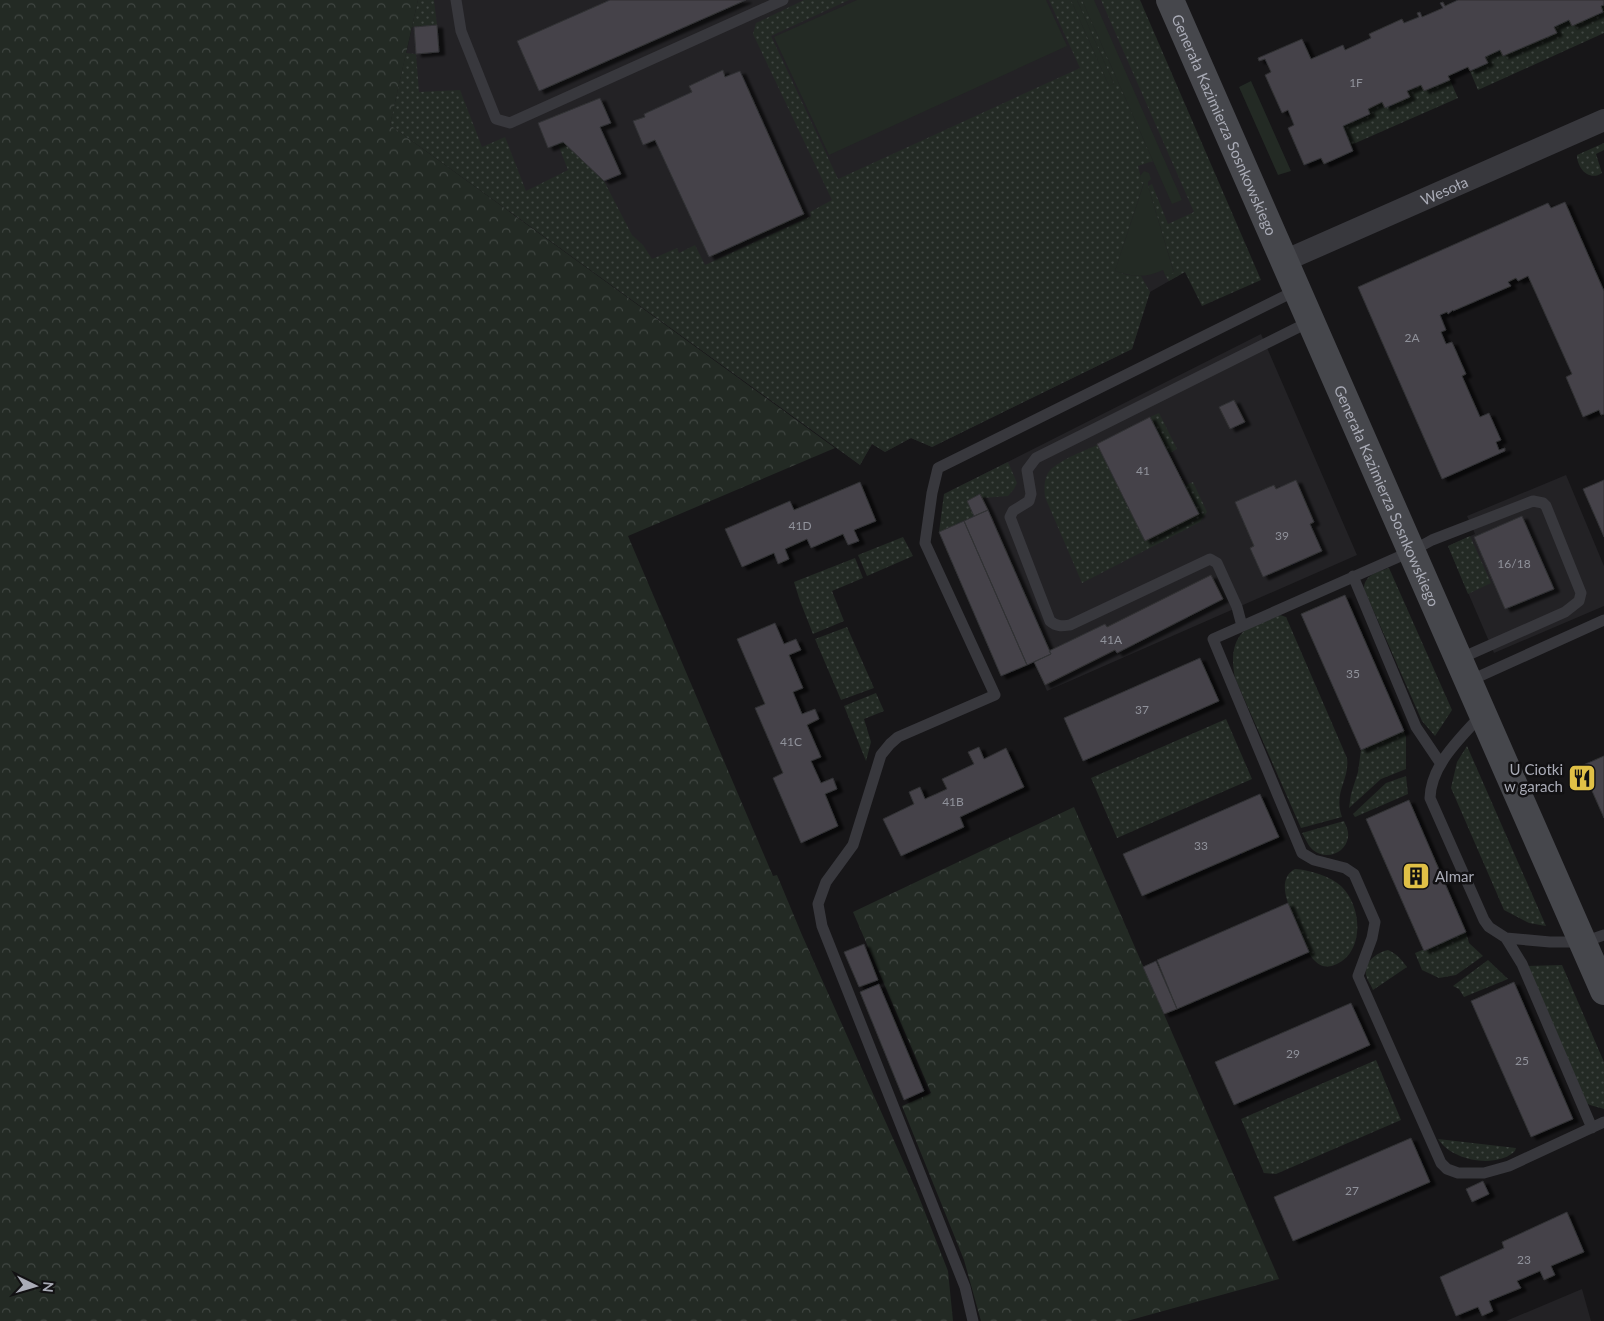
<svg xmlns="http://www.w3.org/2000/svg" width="1604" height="1321" viewBox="0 0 1604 1321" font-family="Lato,sans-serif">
<defs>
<pattern id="grass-dots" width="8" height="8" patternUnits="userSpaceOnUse" patternTransform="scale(1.25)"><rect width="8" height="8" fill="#232a24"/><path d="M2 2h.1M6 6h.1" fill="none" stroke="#404642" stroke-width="1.8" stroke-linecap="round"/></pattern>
<pattern id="forest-crowns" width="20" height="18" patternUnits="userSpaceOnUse" patternTransform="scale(1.25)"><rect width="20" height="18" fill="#232a24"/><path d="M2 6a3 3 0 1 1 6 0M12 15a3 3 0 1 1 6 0" fill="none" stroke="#404642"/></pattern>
<filter id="shadow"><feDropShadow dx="5.5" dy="3" stdDeviation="1" flood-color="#0009"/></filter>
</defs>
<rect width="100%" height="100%" fill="#171618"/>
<!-- built -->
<path fill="#232225" d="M418,0H1117L1216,254L1150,292L1132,349L932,447L911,438L885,452L872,444L860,465L390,125Z
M1261,334L1357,555L1047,691L1034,662L1050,654L988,510L964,521L950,491Z
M1566,475L1604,566V606L1494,653L1448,546L1475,534L1467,516Z
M1582,1289L1591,1321H1506Z"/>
<!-- grass -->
<path fill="url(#grass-dots)" d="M418,0H434L437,25L412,27Z
M804,0H849L771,36L838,179L1080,68L1049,0H1071L1109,86L1114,84L1077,0H1082L1153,161L1138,166L1141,178L1144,182L1115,271L1127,275L1141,276L1150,292L1132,349L932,447L911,438L885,452L872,444L860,465L390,125L406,53L416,54L419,92L460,90L482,147L505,137L526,191L568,170L558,144L563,142L604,181L632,235L643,245L652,259L677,248L679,253L695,245L705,265L811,216L810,212L832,200L753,34L756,23Z
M1101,0H1140L1261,280L1202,306L1185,272L1169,281L1165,275L1174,272L1148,186L1152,184L1168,224L1194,212Z
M1604,5V33L1478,90L1470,71L1485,57L1500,50L1503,56L1556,33L1554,27L1569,20L1572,26L1603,12L1601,6Z
M1450,80L1458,98L1351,145L1343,126L1370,115L1368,109L1382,102L1385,108L1407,91L1421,85L1424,91Z
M1604,143V150L1596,154L1602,173C1589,182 1577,168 1577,155Z
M1159,413L1177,449L1168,454L1150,417Z
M1097,445L1145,541L1184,486L1193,482L1207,512L1200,522L1082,583L1045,497C1044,489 1044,480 1048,473C1056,461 1084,451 1097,445Z
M1008,462L1017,483L1014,489L1008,496L983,498L980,495L968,501L974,516L939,532L944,494Z
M1470,536L1491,583L1468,594L1448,546Z
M903,537L913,556L867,576L858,555Z
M855,558L863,578L832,591L844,621L813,634L800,601L794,582Z
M1389,568L1452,710L1435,736L1422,721L1364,589C1364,575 1377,572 1389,568Z
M1280,615L1286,617L1347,758C1350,780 1333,792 1342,817L1301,828L1235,678C1232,663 1231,644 1243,632C1249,627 1272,619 1280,615Z
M847,627L874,688L841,700L815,639Z
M876,693L884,711L864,719L871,742L866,761L844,706Z
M1226,719L1252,779L1117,838L1091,778Z
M1404,731L1406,737V769L1381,779L1349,808L1351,794L1358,772L1361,750Z
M1467,746L1546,926L1529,923L1504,910L1451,788L1457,762Z
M1406,776L1408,794L1355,817L1353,814L1386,783Z
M1344,821C1346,826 1349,831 1348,837C1346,853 1326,861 1313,850C1308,846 1306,839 1302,833Z
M1295,869C1310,870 1330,876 1341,886C1358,902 1363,934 1350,953C1343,963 1326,973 1315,961C1308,955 1305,942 1302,934C1294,917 1272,881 1295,869Z
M1466,932L1469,943L1483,956L1456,975L1439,978L1422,970L1415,953Z
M1388,950C1397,954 1401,959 1407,967L1373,990C1371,985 1367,980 1366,975C1363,963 1377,952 1388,950Z
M1488,960L1508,979L1464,997L1459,989L1453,986Z
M1562,965L1604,1062V1109L1590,1105L1586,1103L1527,966Z
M1376,1060L1401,1120L1276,1174L1264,1173L1241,1119Z
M1438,1139L1516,1148L1515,1151C1496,1169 1452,1161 1438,1139Z"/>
<!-- forest -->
<path fill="url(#forest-crowns)" d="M0,0H418L390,125L835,448L628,536L773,876L777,875L802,935L917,1192L948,1271L953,1321H0Z
M1074,807L1279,1279L1127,1321H981L964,1260L902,1106L931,1093L853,912Z"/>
<!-- garden -->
<path fill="#232a24" d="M857,0H1046L1067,46L829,155L774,37Z
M1071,0H1077L1114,84L1109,86Z
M1082,0H1094L1182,200L1172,204Z
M1251,81L1291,171L1278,175L1239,87Z
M1144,171L1149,173L1151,179L1148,182V186L1174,273L1165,275L1163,270C1146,278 1133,277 1115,271L1144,183L1141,181L1140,176Z"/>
<!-- building -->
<path fill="#444348" stroke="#313134" filter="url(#shadow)" d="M610,0H746L539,91L517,41Z
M1458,0H1604V5L1601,6L1603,12L1572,26L1569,20L1554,27L1557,33L1503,56L1500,50L1485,57L1488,63L1470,71L1468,67L1448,76L1450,80L1424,91L1421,85L1407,91L1410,97L1385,108L1382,102L1368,109L1370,114L1343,126L1353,151L1324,164L1321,158L1304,165L1288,128L1294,125L1288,110L1282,113L1265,75L1271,72L1265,59L1259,61L1258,58L1302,39L1311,59L1343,45L1345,50L1371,38L1369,34L1402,19L1404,23L1419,17L1417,13L1420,12L1422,17L1443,8L1440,3L1443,2L1445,6Z
M437,25L439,52L416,54L414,27Z
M723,70L725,77L740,71L804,214L709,257L655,140L643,145L633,121L645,117L644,114L692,92L689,86Z
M600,98L611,123L600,127L621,174L604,181L563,142L548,148L538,123Z
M1565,202L1604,291V414L1601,415L1599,410L1583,417L1566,377L1572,374L1528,276L1518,281L1516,278L1508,282L1511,286L1453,311V310L1448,314L1447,312L1440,315L1446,330L1441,332L1446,344L1452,342L1466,374L1462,376L1480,417L1489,413L1501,440L1496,442L1499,450L1505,448V451L1442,479L1358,287L1548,203L1551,208Z
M1234,400L1245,422L1230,429L1219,407Z
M1150,417L1199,514L1145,541L1097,444Z
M1296,480L1314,522L1310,524L1322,551L1263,577L1250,548L1254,546L1235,502L1274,485L1276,489Z
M1604,480V537L1583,489Z
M860,482L876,521L854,530L859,541L848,545L843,534L811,548L807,539L785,549L789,559L778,564L774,553L742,567L725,529L790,501L794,510Z
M980,494L988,510L974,516L967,501Z
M988,510L1051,654L1027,665L964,521Z
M1522,516L1554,589L1505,609L1474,537Z
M964,521L1027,665L1001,676L939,532Z
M1211,575L1223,599L1117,653L1115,650L1045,685L1034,662L1051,654L1049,651L1105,624L1107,627Z
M1345,595L1404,731L1361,750L1301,614Z
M775,623L784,644L796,639L801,650L789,655L803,688L793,692L802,714L815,709L819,719L807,725L821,757L811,761L821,783L833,778L837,789L825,794L838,826L801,843L773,778L783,773L755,708L765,704L737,639Z
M1200,658L1219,701L1083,761L1064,718Z
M979,747L984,759L1006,748L1024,787L960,817L964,827L901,856L883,819L914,804L909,792L920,787L925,799L947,789L942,779L974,764L968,752Z
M1604,756V818L1581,766Z
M1260,794L1279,837L1142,896L1123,854Z
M1409,800L1466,932L1424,951L1366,819Z
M1288,903L1309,952L1177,1009L1157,960Z
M864,944L878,980L859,987L844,952Z
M1156,961L1177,1009L1164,1014L1143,967Z
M1514,982L1573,1119L1531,1137L1471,1001Z
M879,984L924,1091L904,1100L860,992Z
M1351,1003L1370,1045L1234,1105L1215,1062Z
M1411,1138L1430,1182L1293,1241L1274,1197Z
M1483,1181L1489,1194L1472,1202L1466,1189Z
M1567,1212L1584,1252L1551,1266L1555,1275L1544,1280L1540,1271L1517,1281L1521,1288L1489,1301L1493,1311L1482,1316L1478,1307L1456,1316L1440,1277L1504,1248L1502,1242Z"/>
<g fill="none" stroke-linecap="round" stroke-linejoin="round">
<!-- lane -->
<path stroke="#38383d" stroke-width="11" d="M456,0L461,31L496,119L510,123L783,0
M1353,576L1416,727L1441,764
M1242,626L1237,607L1217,563L1210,559L1070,625C1062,626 1057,627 1050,621L1010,517L1013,511L1029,501L1031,494L1027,470L1036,458L1311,321
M1459,659L1565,612L1579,601L1581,593L1546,506L1543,503L1533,501L1432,540L1412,551L1213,639L1302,853L1314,860L1345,868L1354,874L1375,922L1372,938L1358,976L1441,1163L1447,1169L1458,1173H1484L1509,1166L1604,1122
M1469,681L1604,620
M1482,714C1461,738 1431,764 1430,798L1484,920L1489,927L1506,938L1550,942H1584L1604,935
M1506,938L1522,964L1592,1128
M973,1321L965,1287L822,926L818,904L826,882L853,845L881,755L890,744L898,737L995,695L925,543L932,493L938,468L1297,290"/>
<!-- street -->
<path stroke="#38383d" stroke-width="22" id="s1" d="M1284,261L1604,120"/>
<!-- secondary -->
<path stroke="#46474c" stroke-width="28" id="s2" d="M1170,0L1604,991"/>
</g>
<!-- icons -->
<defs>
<g id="restaurant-square" transform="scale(1.4375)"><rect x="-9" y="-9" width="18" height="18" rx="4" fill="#e0c046" stroke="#121113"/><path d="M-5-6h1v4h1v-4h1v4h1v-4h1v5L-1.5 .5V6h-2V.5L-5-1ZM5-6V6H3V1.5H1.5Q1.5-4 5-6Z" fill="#111"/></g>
<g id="building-square" transform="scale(1.4375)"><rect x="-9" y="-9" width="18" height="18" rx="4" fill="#e0c046" stroke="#121113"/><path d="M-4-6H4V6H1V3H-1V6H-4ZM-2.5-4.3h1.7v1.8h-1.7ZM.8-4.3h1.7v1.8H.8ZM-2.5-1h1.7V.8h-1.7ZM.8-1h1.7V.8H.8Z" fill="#111"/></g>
</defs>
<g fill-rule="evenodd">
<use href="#restaurant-square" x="1582" y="778"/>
<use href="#building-square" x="1416" y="876"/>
</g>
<g text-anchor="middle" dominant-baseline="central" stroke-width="5" stroke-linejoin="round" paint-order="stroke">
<!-- number labels -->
<g font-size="12" fill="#90929b">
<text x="1356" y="82">1F</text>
<text x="1412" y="337">2A</text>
<text x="1143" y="470">41</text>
<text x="800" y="525">41D</text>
<text x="1282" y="535">39</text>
<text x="1514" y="563">16/18</text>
<text x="1111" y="639">41A</text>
<text x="1353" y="673">35</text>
<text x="1142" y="709">37</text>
<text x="791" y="741">41C</text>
<text x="953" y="801">41B</text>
<text x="1201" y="845">33</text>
<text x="1293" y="1053">29</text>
<text x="1522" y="1060">25</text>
<text x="1352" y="1190">27</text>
<text x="1524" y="1259">23</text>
</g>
<!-- street labels -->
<g font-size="15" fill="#aaacb7" stroke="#121113">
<text stroke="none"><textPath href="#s2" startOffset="136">Generała Kazimierza Sosnkowskiego</textPath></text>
<text stroke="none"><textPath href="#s1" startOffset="175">Wesoła</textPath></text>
<text stroke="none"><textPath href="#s2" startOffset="541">Generała Kazimierza Sosnkowskiego</textPath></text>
</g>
<!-- poi labels -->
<g font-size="15" fill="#aaacb7" stroke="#121113" text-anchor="end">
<text x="1563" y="769">U Ciotki<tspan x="1563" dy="17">w garach</tspan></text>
<text x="1435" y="876" text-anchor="start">Almar</text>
</g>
</g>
<!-- north arrow -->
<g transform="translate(35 1286) rotate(95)" stroke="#121113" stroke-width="4" paint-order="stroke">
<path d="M0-4L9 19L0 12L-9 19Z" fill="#aaacb7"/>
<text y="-8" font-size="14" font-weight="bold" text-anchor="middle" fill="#aaacb7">N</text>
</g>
</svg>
